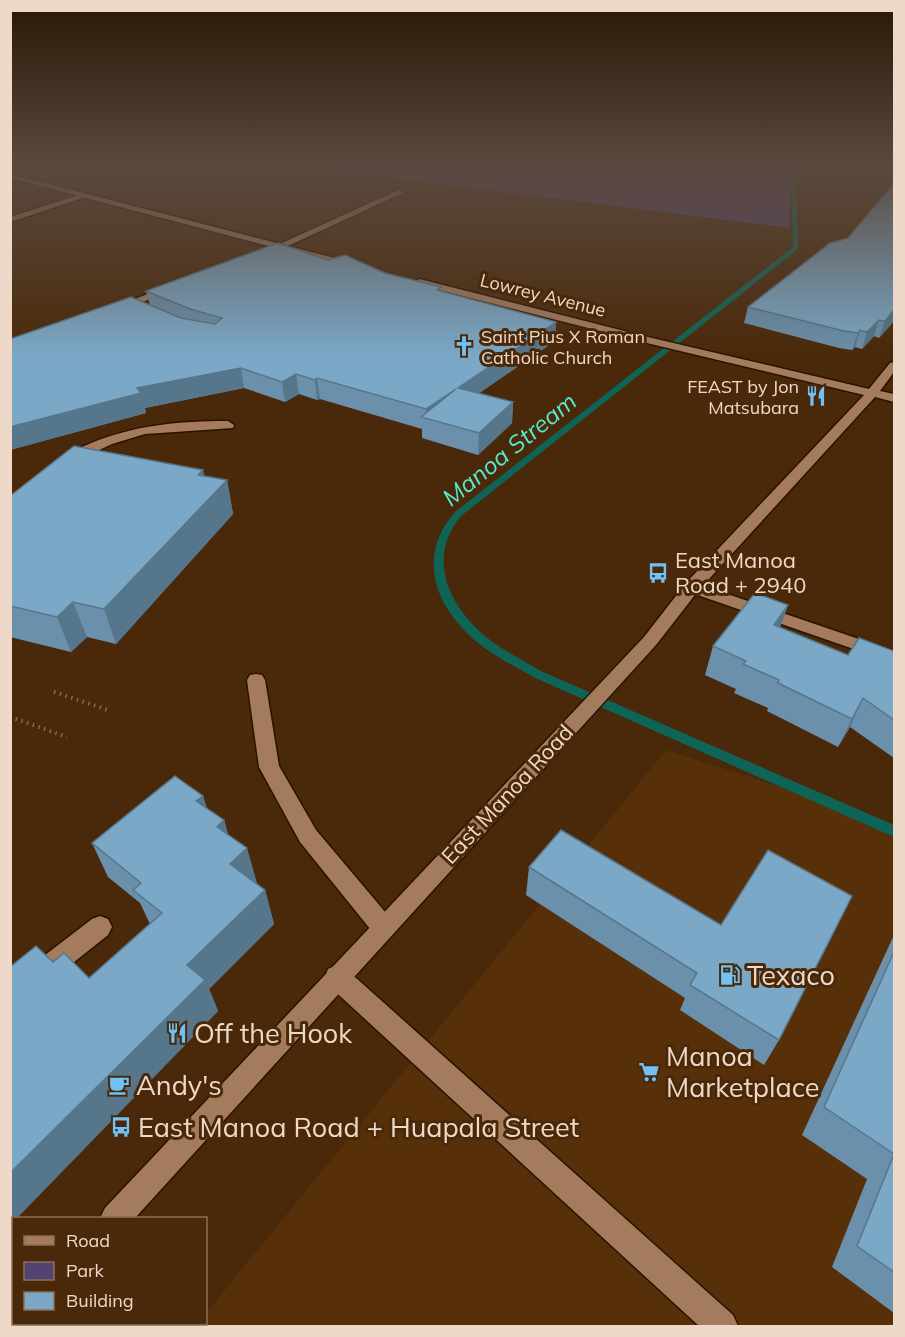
<svg xmlns="http://www.w3.org/2000/svg" width="905" height="1337" viewBox="0 0 905 1337" font-family="Mulish,sans-serif">
<rect width="100%" height="100%" fill="#4a290a"/>
<!-- built -->
<path fill="#572f09" d="M666,750L852,810L894,831V1326H194L197,1324H206V1313Z"/>
<!-- green -->
<path fill="#534373" d="M313,168H792L789,228Z"/>
<g fill="none" stroke-linecap="round" stroke-linejoin="round">
<!-- stream -->
<path fill="#0e6457" fill-rule="evenodd" d="M791,168H796L798,249L461,516C425,559 450,609 490,640C506,652 524,661 541,671L894,825V837L533,677C516,667 498,658 482,646C437,611 414,559 455,512L793,247Z"/>
<!-- lane casing -->
<g stroke="#2b1300" stroke-width="3">
<path id="lane" d="M256,674L262,675L265,680L279,766L316,830L391,919L395,927L391,935L383,938L375,935L300,842L259,767L247,680L250,675Z
M100,916L108,919L112,927L108,935L19,1006L10,1010V982L92,919Z
M337,965L346,969L733,1315L738,1326H699L328,985L325,977L328,969Z"/>
</g>
<!-- street casing -->
<g stroke="#2b1300" stroke-width="3">
<path id="street" d="M894,168V171L890,169V168Z
M398,190L405,192L266,256L258,254Z
M82,194L89,196L10,222V217Z
M169,286L174,289L173,291L120,310L111,308Z
M228,421L234,425L233,428L145,434L112,444L72,463L67,464L60,460C67,453 80,448 89,444C134,425 179,421 228,421Z
M692,582L894,651V663L686,591L684,587Z"/>
</g>
<!-- secondary casing -->
<g stroke="#2b1300" stroke-width="3">
<path id="secondary" d="M10,174L354,263L356,265L348,267L10,178Z
M419,279L652,338L869,389L890,363L894,362V372L880,391L894,394V402L875,397L698,591L656,645L135,1218H100L105,1208L644,637L686,583L864,395L651,344L416,284L414,282Z
M14,1310V1324H34L33,1326H10V1311Z"/>
</g>
<!-- path -->
<path stroke="#876a50" stroke-width="4" stroke-dasharray="1.5 4.5" stroke-linecap="butt" d="M54,692L108,710
M10,717L67,737"/>
<!-- lane -->
<use href="#lane" fill="#a47c5d" fill-rule="evenodd"/>
<!-- street -->
<use href="#street" fill="#a47c5d" fill-rule="evenodd"/>
<!-- secondary -->
<use href="#secondary" fill="#a47c5d" fill-rule="evenodd"/>
</g>
<!-- wall -->
<path fill="#6a90ab" d="M894,183V321L879,338L874,336L862,349L855,347L852,350L839,348L744,323L748,307L848,238Z
M328,260L385,273L441,287V291L556,322L555,341L479,393L513,402L512,423L478,455L422,438V429L320,399L317,400L299,394L285,402L244,388L145,408L146,413L10,450L150,305L146,291Z
M205,476L227,480L233,514L116,644L87,637L71,652L10,637V496Z
M788,605L780,627L848,655L894,651V758L850,727L838,747L767,711L768,708L734,693L736,689L705,675L713,646Z
M203,796L207,809L224,820L228,835L257,883L256,884L265,890L274,924L209,989L218,1011L10,1225V967L53,962L89,978L150,924L140,903L108,877L92,843Z
M561,830L779,1040L764,1065L680,1010L685,998L526,895L529,867Z
M894,935V1313L832,1267L867,1179L802,1135Z"/>
<!-- shaded-wall -->
<path fill="#56768b" d="M894,310V321L879,338L885,321Z
M879,320L874,336L862,349L867,332Z
M556,322L555,341L458,408V388Z
M860,330L855,347L852,350L858,333Z
M241,368L244,388L145,408L146,413L10,450V427L137,388Z
M296,374L299,394L285,402L282,382Z
M317,378L320,399L317,400L315,380Z
M456,389L426,418V409Z
M513,402L512,423L478,455L479,433Z
M203,470L210,498L227,480L233,514L116,644L104,609L198,475Z
M73,602L87,637L71,652L57,617Z
M788,605L778,633L774,625Z
M863,698L850,727L838,747L852,719Z
M203,796L214,831L196,801Z
M224,820L234,855L217,827Z
M247,848L257,883L240,898L230,864Z
M265,890L274,924L209,989L218,1011L17,1218H14V1222L10,1225V1173L187,965Z"/>
<!-- building -->
<path fill="#7ba8c7" stroke="#56768b" stroke-width="1.5" d="M894,183V310L885,321L879,320L867,332L860,330L858,333L844,331L748,307L830,243L848,238Z
M278,243L328,260L345,255L385,273L441,287L437,290L556,322L458,388L513,402L479,433L421,417L456,389L426,409L317,378L315,380L296,374L282,382L241,368L137,388L141,393L10,427V339L131,297L181,318L215,324L222,318L190,309L146,291Z
M74,446L203,470L198,475L227,480L104,609L73,602L57,617L10,606V496Z
M755,593L788,605L774,625L848,655L859,638L894,651V720L863,698L852,719L778,683L779,680L743,664L746,661L713,646Z
M175,776L203,796L196,801L224,820L217,827L247,848L230,864L265,890L187,965L205,980L10,1173V967L36,946L53,962L64,953L89,978L162,913L133,890L141,883L92,843Z
M561,830L721,925L768,850L852,896L779,1040L690,985L697,973L529,867Z
M894,952V1272L857,1246L894,1154L824,1107Z"/>
<!-- sky -->
<linearGradient id="sky" x2="0" y2="1"><stop stop-color="#291706"/><stop offset="0.47" stop-color="#5a493e"/><stop offset="1" stop-color="#5a493e" stop-opacity="0"/></linearGradient>
<rect width="905" height="356" fill="url(#sky)"/>
<!-- icons -->
<defs>
<g id="church-bare" transform="scale(1.62)"><path d="M-1.2-6h2.4v3.5h3.3v2.4h-3.3V6h-2.4V-.1h-3.3v-2.4h3.3Z" fill="#71c1f5" stroke="#4a290a" stroke-width="2.5" paint-order="stroke"/></g>
<g id="restaurant-bare" transform="scale(1.62)"><path d="M-5-6h1v4h1v-4h1v4h1v-4h1v5L-1.5 .5V6h-2V.5L-5-1ZM5-6V6H3V1.5H1.5Q1.5-4 5-6Z" fill="#71c1f5" stroke="#4a290a" stroke-width="2.5" paint-order="stroke"/></g>
<g id="bus-bare" transform="scale(1.62)"><path d="M-5-6H5V4H4V6H2V4H-2V6H-4V4H-5ZM-3.5-4V0h7V-4ZM-3.5 1.2v1.5H-2V1.2ZM2 1.2v1.5H3.5V1.2Z" fill="#71c1f5" stroke="#4a290a" stroke-width="2.5" paint-order="stroke"/></g>
<g id="fuel-bare" transform="scale(1.62)"><path d="M-5.5-6h7V0h2V4h1.3V-2.5L3-4.5l.8-.8L6-3V5H2.5V1h-1V6h-7ZM-4.2-4.7v3.2H.2V-4.7Z" fill="#71c1f5" stroke="#4a290a" stroke-width="2.5" paint-order="stroke"/></g>
<g id="supermarket-bare" transform="scale(1.62)"><path d="M-6-5.5h2.5l.6 2H6L4.5 2H-2.5L-4.4-4H-6ZM-1.5 3.2a1.3 1.3 0 1 0 .1 0ZM3 3.2a1.3 1.3 0 1 0 .1 0Z" fill="#71c1f5" stroke="#4a290a" stroke-width="2.5" paint-order="stroke"/></g>
<g id="cafe-bare" transform="scale(1.62)"><path d="M-5.5-4.5H6V0H3Q3 3.5 0 3.5H-2.5Q-5.5 3.5-5.5 0ZM3-3.2v2h1.7v-2ZM-6 4.5H4V6H-6Z" fill="#71c1f5" stroke="#4a290a" stroke-width="2.5" paint-order="stroke"/></g>
</defs>
<g fill-rule="evenodd">
<use href="#church-bare" x="464" y="346"/>
<use href="#restaurant-bare" x="816" y="396"/>
<use href="#bus-bare" x="658" y="573"/>
<use href="#fuel-bare" x="730" y="975"/>
<use href="#restaurant-bare" x="177" y="1033"/>
<use href="#supermarket-bare" x="649" y="1072"/>
<use href="#cafe-bare" x="119" y="1085"/>
<use href="#bus-bare" x="121" y="1127"/>
</g>
<g text-anchor="middle" dominant-baseline="central" stroke-width="6" stroke-linejoin="round" paint-order="stroke">
<!-- far-street labels -->
<g font-size="18" fill="#eed8c7" stroke="#4a290a">
<text transform="translate(543 295) rotate(14)">Lowrey Avenue</text>
</g>
<!-- far-poi labels -->
<g font-size="18" fill="#eed8c7" stroke="#4a290a" text-anchor="start">
<text x="481" y="336">Saint Pius X Roman<tspan x="481" dy="21">Catholic Church</tspan></text>
<text x="799" y="386" text-anchor="end">FEAST by Jon<tspan x="799" dy="21">Matsubara</tspan></text>
</g>
<!-- poi labels -->
<g font-size="22" fill="#eed8c7" stroke="#4a290a" text-anchor="start">
<text x="675" y="560">East Manoa<tspan x="675" dy="25">Road + 2940</tspan></text>
</g>
<!-- street labels -->
<g font-size="22" fill="#eed8c7" stroke="#4a290a">
<text transform="translate(507 794) rotate(-47)">East Manoa Road</text>
</g>
<!-- water labels -->
<g font-size="24" font-style="italic" fill="#57e7cd" stroke="#4a290a">
<text transform="translate(509 449) rotate(-39)">Manoa Stream</text>
</g>
<!-- near-poi labels -->
<g font-size="27" fill="#eed8c7" stroke="#4a290a" text-anchor="start">
<text x="747" y="975">Texaco</text>
<text x="194" y="1033">Off the Hook</text>
<text x="666" y="1056">Manoa<tspan x="666" dy="31">Marketplace</tspan></text>
<text x="136" y="1085">Andy's</text>
<text x="138" y="1127">East Manoa Road + Huapala Street</text>
</g>
</g>
<!-- border -->
<rect width="905" height="1337" fill="none" stroke="#eed8c7" stroke-width="24"/>
<!-- legend -->
<rect x="12" y="1217" width="195" height="108" fill="#4a290a" stroke="#8c6f56" stroke-width="1.5"/>
<rect x="24" y="1236" width="30" height="9" fill="#a47c5d" stroke="#8c6f56" stroke-width="1.5"/>
<text x="66" y="1247" font-size="18" fill="#eed8c7">Road</text>
<rect x="24" y="1262" width="30" height="18" fill="#534373" stroke="#8c6f56" stroke-width="1.5"/>
<text x="66" y="1277" font-size="18" fill="#eed8c7">Park</text>
<rect x="24" y="1292" width="30" height="18" fill="#7ba8c7" stroke="#8c6f56" stroke-width="1.5"/>
<text x="66" y="1307" font-size="18" fill="#eed8c7">Building</text>
</svg>
